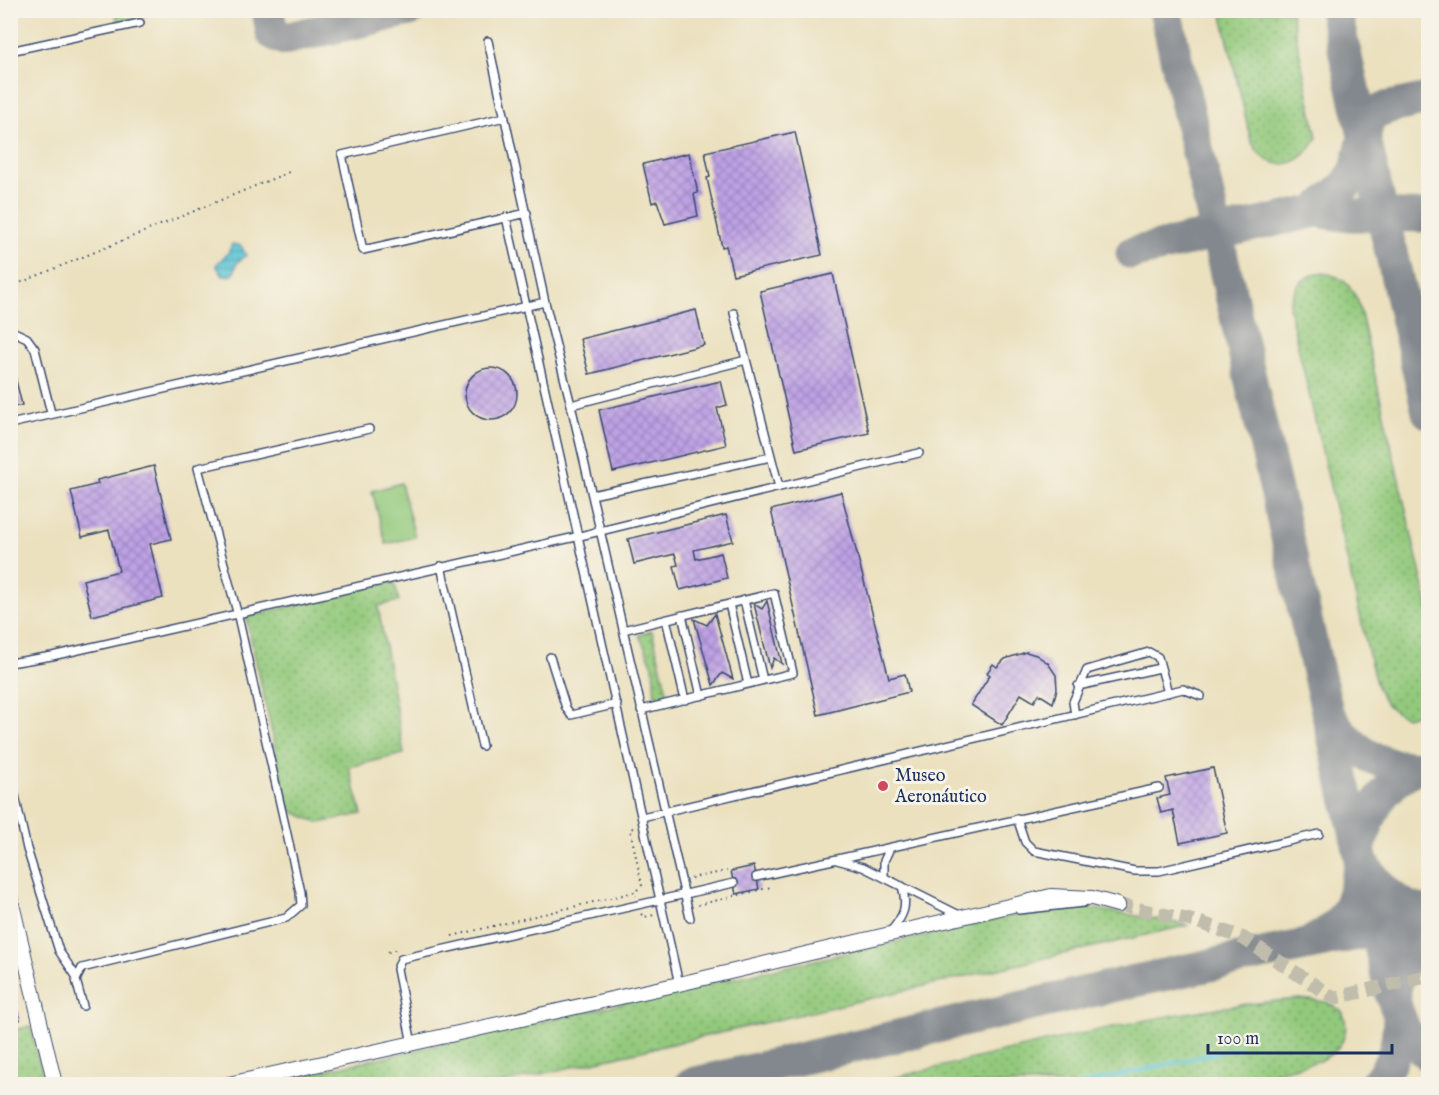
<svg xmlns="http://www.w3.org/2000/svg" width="1439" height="1095" viewBox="0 0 1439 1095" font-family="'IM FELL English',serif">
<defs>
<pattern id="grass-dots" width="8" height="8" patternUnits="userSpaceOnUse" patternTransform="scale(1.5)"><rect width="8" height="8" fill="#93c97c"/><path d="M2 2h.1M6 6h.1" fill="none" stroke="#77a469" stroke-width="1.8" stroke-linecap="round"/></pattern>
<pattern id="water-rules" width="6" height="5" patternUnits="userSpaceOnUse" patternTransform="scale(1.5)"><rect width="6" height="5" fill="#5ac5d4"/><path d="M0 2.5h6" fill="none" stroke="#4aa0af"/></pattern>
<pattern id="building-cross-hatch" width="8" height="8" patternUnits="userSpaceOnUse" patternTransform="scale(1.5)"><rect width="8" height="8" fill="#bea2e5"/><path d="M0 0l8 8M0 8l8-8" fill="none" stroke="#9a84bd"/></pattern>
</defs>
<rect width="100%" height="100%" fill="#f7f3e8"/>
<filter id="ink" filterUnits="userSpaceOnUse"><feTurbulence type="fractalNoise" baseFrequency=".0167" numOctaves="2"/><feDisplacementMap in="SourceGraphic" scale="12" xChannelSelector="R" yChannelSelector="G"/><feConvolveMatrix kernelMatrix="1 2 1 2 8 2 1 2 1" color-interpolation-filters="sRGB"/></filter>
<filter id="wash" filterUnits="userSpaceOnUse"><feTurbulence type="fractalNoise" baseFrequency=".008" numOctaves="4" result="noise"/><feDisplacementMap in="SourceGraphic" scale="24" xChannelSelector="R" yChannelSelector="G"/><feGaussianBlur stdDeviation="1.35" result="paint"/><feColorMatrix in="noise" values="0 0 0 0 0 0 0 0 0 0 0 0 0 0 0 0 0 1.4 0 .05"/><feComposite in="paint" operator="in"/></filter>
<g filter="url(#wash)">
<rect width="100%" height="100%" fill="#ebe1bf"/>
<!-- grass -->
<path fill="url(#grass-dots)" stroke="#577c6d" stroke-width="1.5" d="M115,11H142L144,18L118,23Z
M1221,11H1291L1317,138C1301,168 1269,176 1251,141Z
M1317,273C1339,273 1349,282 1358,301L1428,606V710L1407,717C1386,710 1380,697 1374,677L1289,307C1293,289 1299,280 1317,273Z
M394,581L399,601L378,606L404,754L349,767L362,814L319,823L289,810L246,617Z
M652,631L668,696L655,699L653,666L639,635Z
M1059,905C1103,908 1145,918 1189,925L498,1084H264Z
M1299,999L1327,1002L1342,1011C1352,1034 1341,1051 1319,1061L1235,1084H866C1009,1052 1153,1010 1299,999Z
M30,1026L46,1084H11V1031Z"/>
<!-- pitch -->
<path fill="#93c97c" stroke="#577c6d" stroke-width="1.5" d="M401,483L415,537L386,544L372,491Z"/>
<!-- water -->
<path fill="url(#water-rules)" stroke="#3a7a99" stroke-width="1.5" d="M232,244L241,246L246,255L237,263L233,275L223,276L216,265L228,253Z"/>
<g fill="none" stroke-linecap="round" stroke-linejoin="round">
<!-- stream -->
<path stroke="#5ac5d4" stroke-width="4" d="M1082,1084L1239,1048"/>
<!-- taxiway -->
<path stroke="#83888e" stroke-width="33" d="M268,10L272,33L284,39L410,10
M1165,10L1359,849L1390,991L1405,1031L1428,1055
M1335,10L1428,412
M1330,208L1316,211L1346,185L1356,170L1369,118L1385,108L1428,99
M1132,253L1316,211L1342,215L1428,216
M1330,717C1353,752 1385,773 1428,765
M1359,849C1372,808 1379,790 1416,767
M1313,941C1352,920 1353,899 1361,860C1378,886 1396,908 1428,912
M1394,998C1398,968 1406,948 1428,927
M691,1084L1130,982L1428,919
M1375,1084C1393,1064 1398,1046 1399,1018"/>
</g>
<g id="blocks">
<!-- building -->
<path fill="url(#building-cross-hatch)" d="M795,132L822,255L733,275L726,246L722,247L707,178L710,177L705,152Z
M689,153L698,193L694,194L698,216L665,224L657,201L652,203L643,164Z
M833,274L869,433L796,450L760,291Z
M696,310L704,345L589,374L580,339Z
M13,368L22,405L10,408V369Z
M465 394a26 26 0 1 1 52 0a26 26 0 1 1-52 0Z
M721,381L727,405L717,408L726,445L613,472L599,410Z
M154,466L171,539L150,544L163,598L92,616L83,580L119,571L109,530L82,537L71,491L98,484L97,480Z
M841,492L889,678L905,674L909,692L818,715L771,510Z
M726,515L733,541L694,550L696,559L721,553L727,578L680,590L674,566L678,565L675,554L634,564L628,539Z
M767,601L782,664L774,658L770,668L754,604L762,609Z
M715,614L733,679L722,673L713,685L694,619L707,625Z
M1026,652L1036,655L1048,663L1056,675L1057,689L1053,703L1039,694L1034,702L1021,694L1002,725L971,705L990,675L987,673L993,664L997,667L1005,659Z
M1213,768L1227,833L1180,843L1173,810L1161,813L1157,798L1170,795L1166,778Z
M754,866L759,889L736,894L731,871Z
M10,985L20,1020L10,1022Z"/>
</g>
</g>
<g filter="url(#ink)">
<use href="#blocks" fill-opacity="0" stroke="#3a4a6d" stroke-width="1.5"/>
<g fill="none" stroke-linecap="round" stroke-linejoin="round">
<!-- minor-tunnel -->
<path stroke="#c1bdac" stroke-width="14" stroke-dasharray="14 7" stroke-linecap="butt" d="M1118,905L1198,922L1243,938L1334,998L1428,976"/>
<!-- service casing -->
<g stroke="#3a4a6d" stroke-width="10">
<path id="service" d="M488,41L545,302L571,405L690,918
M10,51L140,23
M505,117L342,155L363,250L527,213
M506,217L679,984
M734,313L779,487
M10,330L27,338L35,349L51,413
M571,405L746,360
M10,424L545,302
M592,495L771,457
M441,566L482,746
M744,600L763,680
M729,604L748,684
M682,615L701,696
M666,619L685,700
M623,630L774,593L793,673L641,710
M550,657L566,708L571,715L617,704
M10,663L52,656L580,536L919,453
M1078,686L1160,668
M1075,715L1073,702L1087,670L1149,652L1158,657L1168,693
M10,773L27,849L59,951L76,976
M642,817L1183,689L1201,696
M1017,818L1025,842L1034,851L1135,871H1159L1319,834
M837,860L863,867L961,916
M884,876V861L890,848
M756,877L1159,788
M1019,910L1083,903
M890,932C904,916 908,906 902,886
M83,1006L76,980L82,968L286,918L301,905L300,892L237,612L198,468L369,429
M412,1044L397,969L401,959L734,883"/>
</g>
<!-- minor casing -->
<g stroke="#3a4a6d" stroke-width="16">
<path id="minor" d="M10,896L55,1084
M229,1084L679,984L1051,896L1092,898L1118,905"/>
</g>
<!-- path -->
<path stroke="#3a4a6d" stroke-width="2" stroke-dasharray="1.5 4.5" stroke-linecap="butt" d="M10,287L289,172
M633,828L630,829L642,885L635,892
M691,878L727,871
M698,905L771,887
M641,914L644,917L654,915
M452,936L635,892L636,896
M388,952L397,949"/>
<!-- service -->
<use href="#service" stroke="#fff" stroke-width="7"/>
<!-- minor -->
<use href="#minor" stroke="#fff" stroke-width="14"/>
</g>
</g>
<!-- markers -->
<circle fill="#d1495b" stroke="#f7f3e8" stroke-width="2" cx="883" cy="786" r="6"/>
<g text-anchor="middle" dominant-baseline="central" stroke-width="6" stroke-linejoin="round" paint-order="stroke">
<!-- poi labels -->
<g font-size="18" fill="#1b2f5e" stroke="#f7f3e8" text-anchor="start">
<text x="895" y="776">Museo<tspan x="895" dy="21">Aeronáutico</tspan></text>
</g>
</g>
<!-- margin -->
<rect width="1439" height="1095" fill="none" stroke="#f7f3e8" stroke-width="36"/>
<!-- scale -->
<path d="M1208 1044v9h184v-9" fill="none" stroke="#1b2f5e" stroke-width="3"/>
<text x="1217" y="1044" font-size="18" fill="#1b2f5e" stroke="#f7f3e8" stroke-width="4.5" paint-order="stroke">100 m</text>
</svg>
